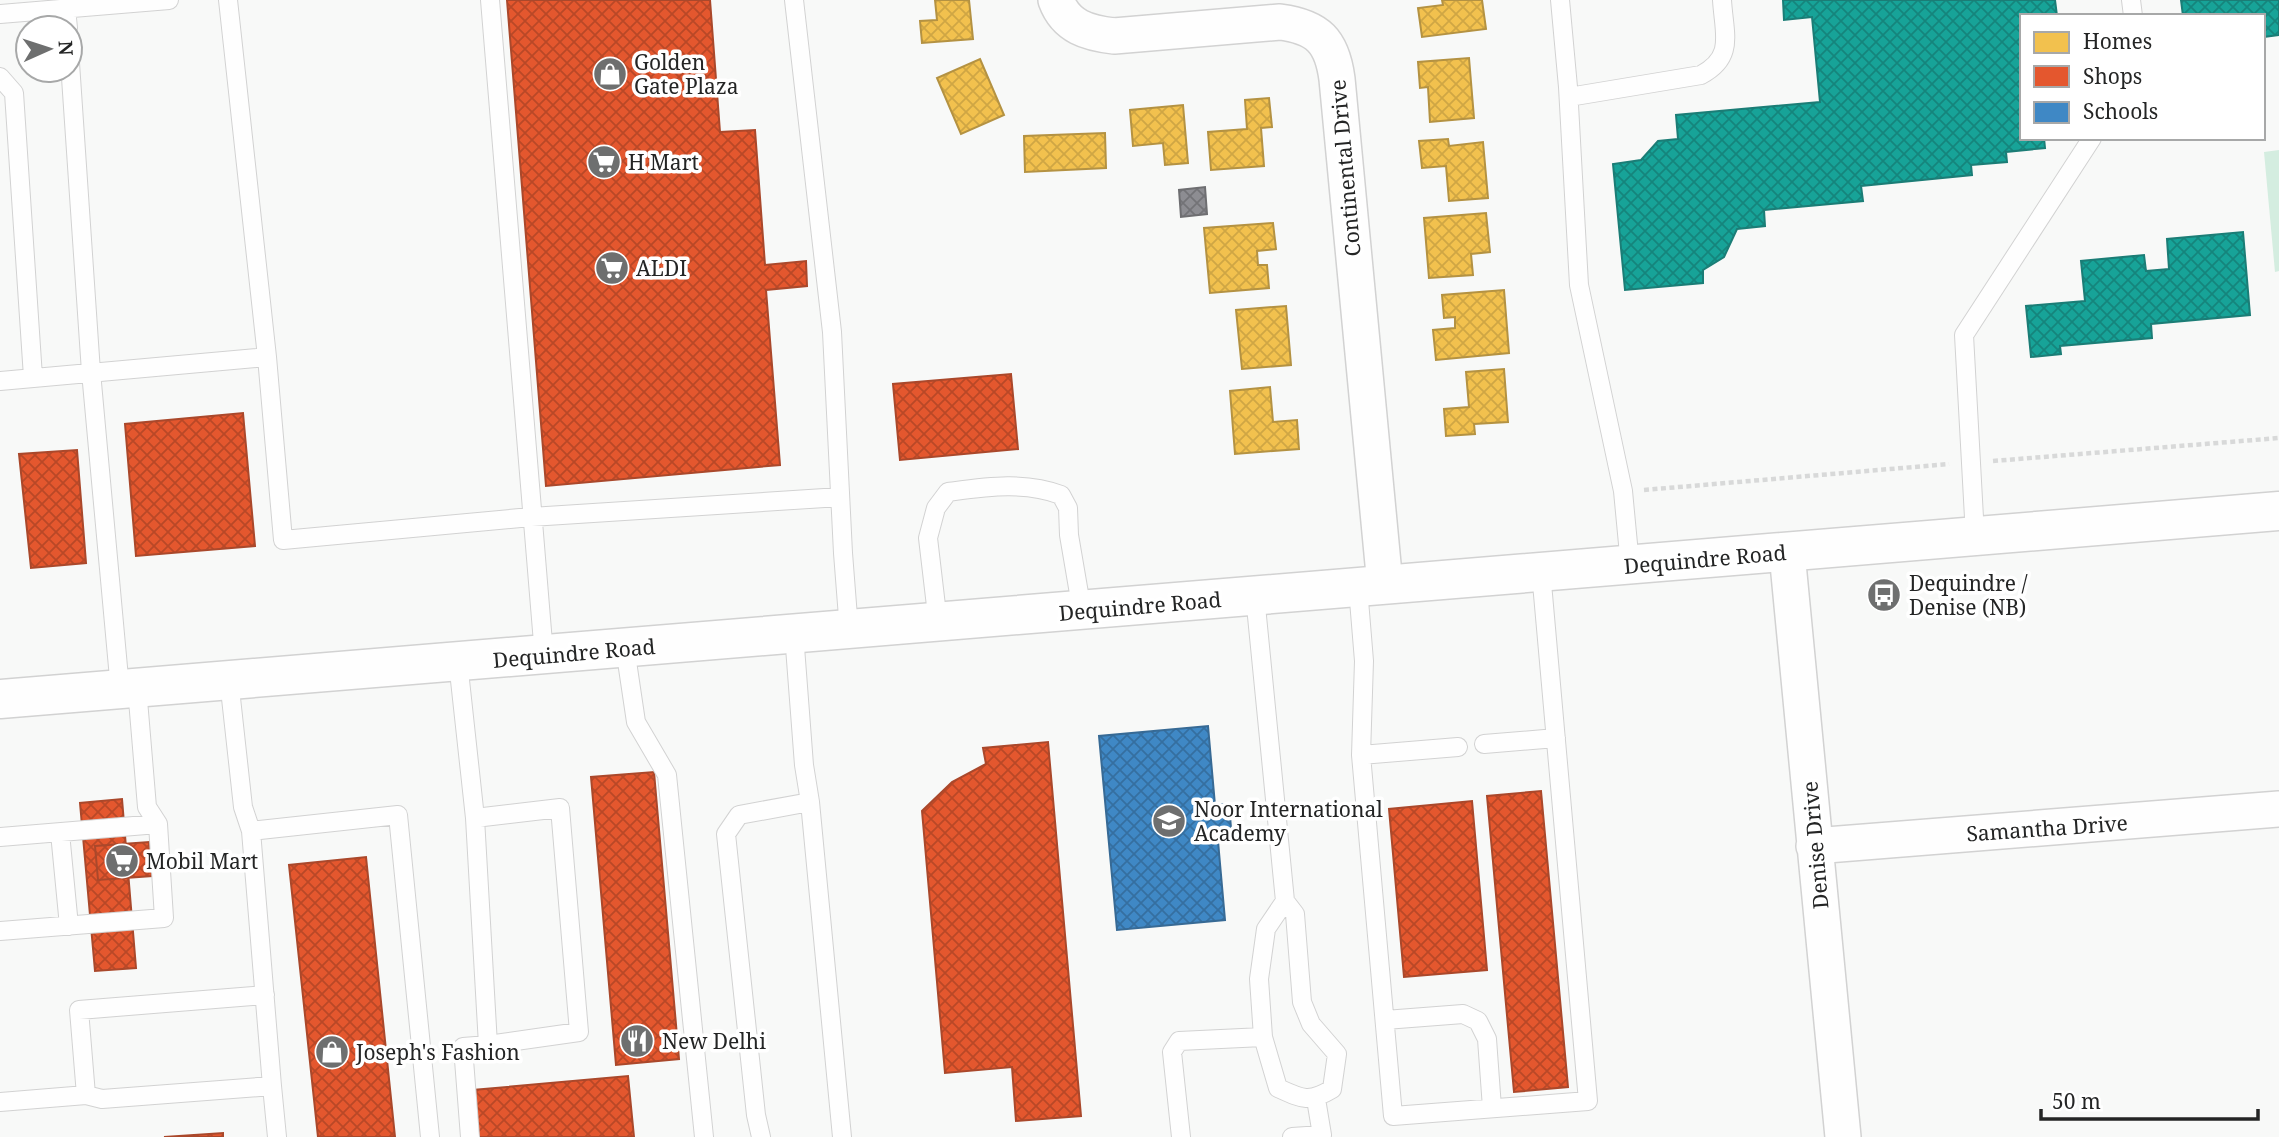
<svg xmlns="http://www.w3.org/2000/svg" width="2279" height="1137" viewBox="0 0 2279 1137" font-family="'Noto Serif',serif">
<defs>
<pattern id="homes-cross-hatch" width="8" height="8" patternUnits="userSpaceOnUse" patternTransform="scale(1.75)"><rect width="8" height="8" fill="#f2c14e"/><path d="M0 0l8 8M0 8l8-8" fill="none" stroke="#cfa644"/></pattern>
<pattern id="shops-cross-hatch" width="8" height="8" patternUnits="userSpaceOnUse" patternTransform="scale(1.75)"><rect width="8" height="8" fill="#e4572e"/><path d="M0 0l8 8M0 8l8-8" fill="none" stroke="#b94827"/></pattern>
<pattern id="schools-cross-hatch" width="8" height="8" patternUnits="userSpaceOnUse" patternTransform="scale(1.75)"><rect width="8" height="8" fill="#3f88c5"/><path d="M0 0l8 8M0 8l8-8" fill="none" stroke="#356fa0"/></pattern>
<pattern id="public-cross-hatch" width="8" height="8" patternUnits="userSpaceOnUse" patternTransform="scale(1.75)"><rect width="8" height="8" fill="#17a398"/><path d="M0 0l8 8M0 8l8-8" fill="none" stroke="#15857c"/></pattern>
<pattern id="industry-cross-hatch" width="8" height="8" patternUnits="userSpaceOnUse" patternTransform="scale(1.75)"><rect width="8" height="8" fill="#8d8d92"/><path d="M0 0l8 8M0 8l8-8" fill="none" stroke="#737377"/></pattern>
</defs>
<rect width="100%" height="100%" fill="#f8f9f8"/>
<!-- park -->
<path fill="#d4ede0" d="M2279,150V271L2275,272L2264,152Z"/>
<!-- homes -->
<path fill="url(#homes-cross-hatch)" stroke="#b49242" stroke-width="2" d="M935,0H969L973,39L922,43L920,21L937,20Z
M1442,0H1482L1486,29L1422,37L1418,8L1443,5Z
M1469,58L1474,118L1430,122L1428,87L1420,88L1418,62Z
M980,59L1004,115L961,134L937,78Z
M1269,98L1272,127L1261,128L1264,166L1211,170L1208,132L1247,129L1245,100Z
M1183,105L1188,163L1165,165L1163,143L1133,146L1130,110Z
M1105,133L1106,168L1025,172L1024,136Z
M1448,139L1449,146L1483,142L1488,198L1449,201L1446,166L1422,168L1419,141Z
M1486,213L1490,252L1471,254L1473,275L1429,278L1424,218Z
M1273,223L1276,249L1257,251L1258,265H1267L1269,288L1210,293L1204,228Z
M1504,290L1509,353L1436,360L1433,330L1455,328V317L1444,318L1442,295Z
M1286,306L1291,365L1242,369L1236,310Z
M1504,369L1508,422L1474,424L1475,434L1446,436L1444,409L1469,407L1466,372Z
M1270,387L1273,422L1297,420L1299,449L1235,454L1230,391Z"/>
<!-- shops -->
<path fill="url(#shops-cross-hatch)" stroke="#aa482b" stroke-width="2" d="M507,0H710L720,132L755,130L765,265L806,261L807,286L766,290L780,465L546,486Z
M1011,374L1018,449L900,460L893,384Z
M243,413L255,546L136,556L125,424Z
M77,450L86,563L31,568L19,454Z
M1048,742L1081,1116L1016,1121L1012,1067L945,1073L922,811L952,782L986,764L983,748Z
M654,772L679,1059L616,1065L591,777Z
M1541,791L1568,1087L1514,1092L1487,796Z
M122,799L136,968L95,971L80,803Z
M1472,801L1487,970L1404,977L1389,809Z
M149,842L152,876L98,880L95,846Z
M366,857L395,1137H318L289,865Z
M628,1076L634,1137H477L473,1090Z
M223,1133V1137H164Z"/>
<!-- schools -->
<path fill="url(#schools-cross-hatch)" stroke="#376a95" stroke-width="2" d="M1208,726L1215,805L1229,804L1232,840L1218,841L1225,920L1117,930L1099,736Z"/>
<!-- public -->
<path fill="url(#public-cross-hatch)" stroke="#1b7d76" stroke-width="2" d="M1783,0H2055L2057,16H2022V138H2044L2045,148L2006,152L2007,162L1971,165L1972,175L1861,186L1863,201L1764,210L1765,226L1737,229L1724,257L1703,270V283L1625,290L1613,164L1641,160L1658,141L1678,139L1676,115L1820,102L1812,17L1784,20Z
M2181,0H2279V35L2263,37V16H2183Z
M2243,232L2250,315L2151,324L2152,338L2060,346L2061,354L2031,357L2026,306L2085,301L2081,261L2144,255L2146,271L2169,269L2167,239Z"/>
<!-- industry -->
<path fill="url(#industry-cross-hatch)" stroke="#6e6e71" stroke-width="2" d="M1205,187L1207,214L1181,217L1179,190Z"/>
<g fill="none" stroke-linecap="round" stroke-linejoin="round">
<!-- service casing -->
<g stroke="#d2d2d2" stroke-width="20">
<path id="service" d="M228,0L267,357
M490,0L544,655
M794,0L832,332L843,553L849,630
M1560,0L1568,87L1579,285L1623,491L1630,565
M2131,0L2133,16
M66,9L68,28
M0,14L169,0
M70,63L91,372L120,689
M0,77L14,93L33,377
M1569,97L1701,75C1735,57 1724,34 1722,0
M0,381L267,357L283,540L531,517L840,497
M1975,536L1964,335L2092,138
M1358,588L1364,661L1361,755L1393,1116L1588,1101L1541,572
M1255,596L1285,901L1295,914L1302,1002L1311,1024L1337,1054L1332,1089C1309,1103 1302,1099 1278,1088L1263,1037L1259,979L1266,929L1285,901
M938,623L928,538L936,508L948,492C986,487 1025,481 1061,495L1068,508L1069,535L1082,611
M625,648L636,722L667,775L704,1137
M458,662L475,818L488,1045L579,1032L560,808L475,818
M1484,744L1556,738
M1361,755L1458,747
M810,802L842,1137
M251,831L398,815L430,1137
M60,833L69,926
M0,837L158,824
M0,931L164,918L158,824L147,807L137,688
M1385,1020L1463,1014L1478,1021L1487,1039L1492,1108
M272,1086L277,1137
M86,1095L79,1010L265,995
M0,1102L86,1095L102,1099L272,1086L251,831L243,807L229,680
M470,1137L463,1047L488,1045
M761,1137L756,1115L726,834L739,815L810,802L804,765L794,634
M1181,1137L1172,1052L1179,1041L1263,1037
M1292,1137L1322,1135L1316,1099"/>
</g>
<!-- minor casing -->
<g stroke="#d2d2d2" stroke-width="38">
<path id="minor" d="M1056,0C1066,27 1088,33 1114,36L1280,22C1318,27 1332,41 1337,79L1385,585
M1787,553L1843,1137
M1814,846L2279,809"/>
</g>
<!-- secondary casing -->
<g stroke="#d2d2d2" stroke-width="41">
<path id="secondary" d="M0,699L2279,511"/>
</g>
<!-- path -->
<path stroke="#d8d9d9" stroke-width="4.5" stroke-dasharray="5 3.5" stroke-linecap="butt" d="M1993,461L2279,438
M1644,490L1949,464"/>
<!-- service -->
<use href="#service" stroke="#fefefe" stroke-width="18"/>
<!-- minor -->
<use href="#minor" stroke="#fefefe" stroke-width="35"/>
<!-- secondary -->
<use href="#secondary" stroke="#fefefe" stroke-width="38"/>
</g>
<!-- icons -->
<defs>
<g id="shop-disc" transform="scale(1.75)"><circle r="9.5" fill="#6e6f6f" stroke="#fff"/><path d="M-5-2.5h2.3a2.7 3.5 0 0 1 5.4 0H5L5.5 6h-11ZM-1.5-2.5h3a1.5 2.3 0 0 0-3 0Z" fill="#fff"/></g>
<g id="supermarket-disc" transform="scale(1.75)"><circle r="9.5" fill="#6e6f6f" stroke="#fff"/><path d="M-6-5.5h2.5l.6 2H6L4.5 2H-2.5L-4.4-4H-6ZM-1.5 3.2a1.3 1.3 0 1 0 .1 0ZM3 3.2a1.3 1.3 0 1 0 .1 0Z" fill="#fff"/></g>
<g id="bus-disc" transform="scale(1.75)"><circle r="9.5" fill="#6e6f6f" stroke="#fff"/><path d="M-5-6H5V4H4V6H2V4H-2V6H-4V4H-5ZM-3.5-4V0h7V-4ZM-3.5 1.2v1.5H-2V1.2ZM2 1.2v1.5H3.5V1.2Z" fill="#fff"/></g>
<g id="school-disc" transform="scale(1.75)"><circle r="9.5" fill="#6e6f6f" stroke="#fff"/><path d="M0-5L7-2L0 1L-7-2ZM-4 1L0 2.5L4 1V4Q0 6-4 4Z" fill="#fff"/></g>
<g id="restaurant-disc" transform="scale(1.75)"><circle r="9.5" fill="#6e6f6f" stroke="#fff"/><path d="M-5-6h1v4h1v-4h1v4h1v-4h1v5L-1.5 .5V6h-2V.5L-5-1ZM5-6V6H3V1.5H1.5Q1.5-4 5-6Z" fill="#fff"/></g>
</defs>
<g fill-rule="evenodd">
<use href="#shop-disc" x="610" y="74"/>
<use href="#supermarket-disc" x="604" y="162"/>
<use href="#supermarket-disc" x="612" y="268"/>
<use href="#bus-disc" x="1884" y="595"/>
<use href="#school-disc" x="1169" y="821"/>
<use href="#supermarket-disc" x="122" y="861"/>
<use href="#restaurant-disc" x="637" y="1041"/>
<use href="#shop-disc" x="332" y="1052"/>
</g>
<g text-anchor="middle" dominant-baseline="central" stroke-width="7" stroke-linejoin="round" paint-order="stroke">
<!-- poi labels -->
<g font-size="21" fill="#242525" stroke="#fff" text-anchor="start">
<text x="634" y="62">Golden<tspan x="634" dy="24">Gate Plaza</tspan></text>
<text x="628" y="162">H Mart</text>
<text x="636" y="268">ALDI</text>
<text x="1909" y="583">Dequindre /<tspan x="1909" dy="24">Denise (NB)</tspan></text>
<text x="1194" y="809">Noor International<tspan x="1194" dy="24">Academy</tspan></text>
<text x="146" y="861">Mobil Mart</text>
<text x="662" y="1041">New Delhi</text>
<text x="356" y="1052">Joseph's Fashion</text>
</g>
<!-- street labels -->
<g font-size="21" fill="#242525" stroke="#fff">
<text transform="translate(1345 168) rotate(-95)">Continental Drive</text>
<text transform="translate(1705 559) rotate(-5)">Dequindre Road</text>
<text transform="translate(1140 606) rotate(-5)">Dequindre Road</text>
<text transform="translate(574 653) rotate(-5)">Dequindre Road</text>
<text transform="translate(2047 828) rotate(-4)">Samantha Drive</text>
<text transform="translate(1815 845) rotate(-95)">Denise Drive</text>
</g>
</g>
<!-- legend -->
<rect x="2020" y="14" width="245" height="126" fill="#ffffff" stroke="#a7a8a8" stroke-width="2"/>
<rect x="2034" y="32" width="35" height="21" fill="#f2c14e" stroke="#a7a8a8" stroke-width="2"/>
<text x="2083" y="49" font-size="21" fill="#242525">Homes</text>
<rect x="2034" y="66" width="35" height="21" fill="#e4572e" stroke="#a7a8a8" stroke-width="2"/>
<text x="2083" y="84" font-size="21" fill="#242525">Shops</text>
<rect x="2034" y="102" width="35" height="21" fill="#3f88c5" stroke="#a7a8a8" stroke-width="2"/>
<text x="2083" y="119" font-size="21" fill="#242525">Schools</text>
<!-- north arrow -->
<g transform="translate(49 49) rotate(87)"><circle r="33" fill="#ffffff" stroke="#a7a8a8" stroke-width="2"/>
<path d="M0-5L12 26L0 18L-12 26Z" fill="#6e6f6f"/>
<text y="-10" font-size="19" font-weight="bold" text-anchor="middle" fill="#242525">N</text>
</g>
<!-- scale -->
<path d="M2041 1109v10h217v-10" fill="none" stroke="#242525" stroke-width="3.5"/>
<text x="2052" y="1109" font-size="21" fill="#242525" stroke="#ffffff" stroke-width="5" paint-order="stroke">50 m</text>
</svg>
